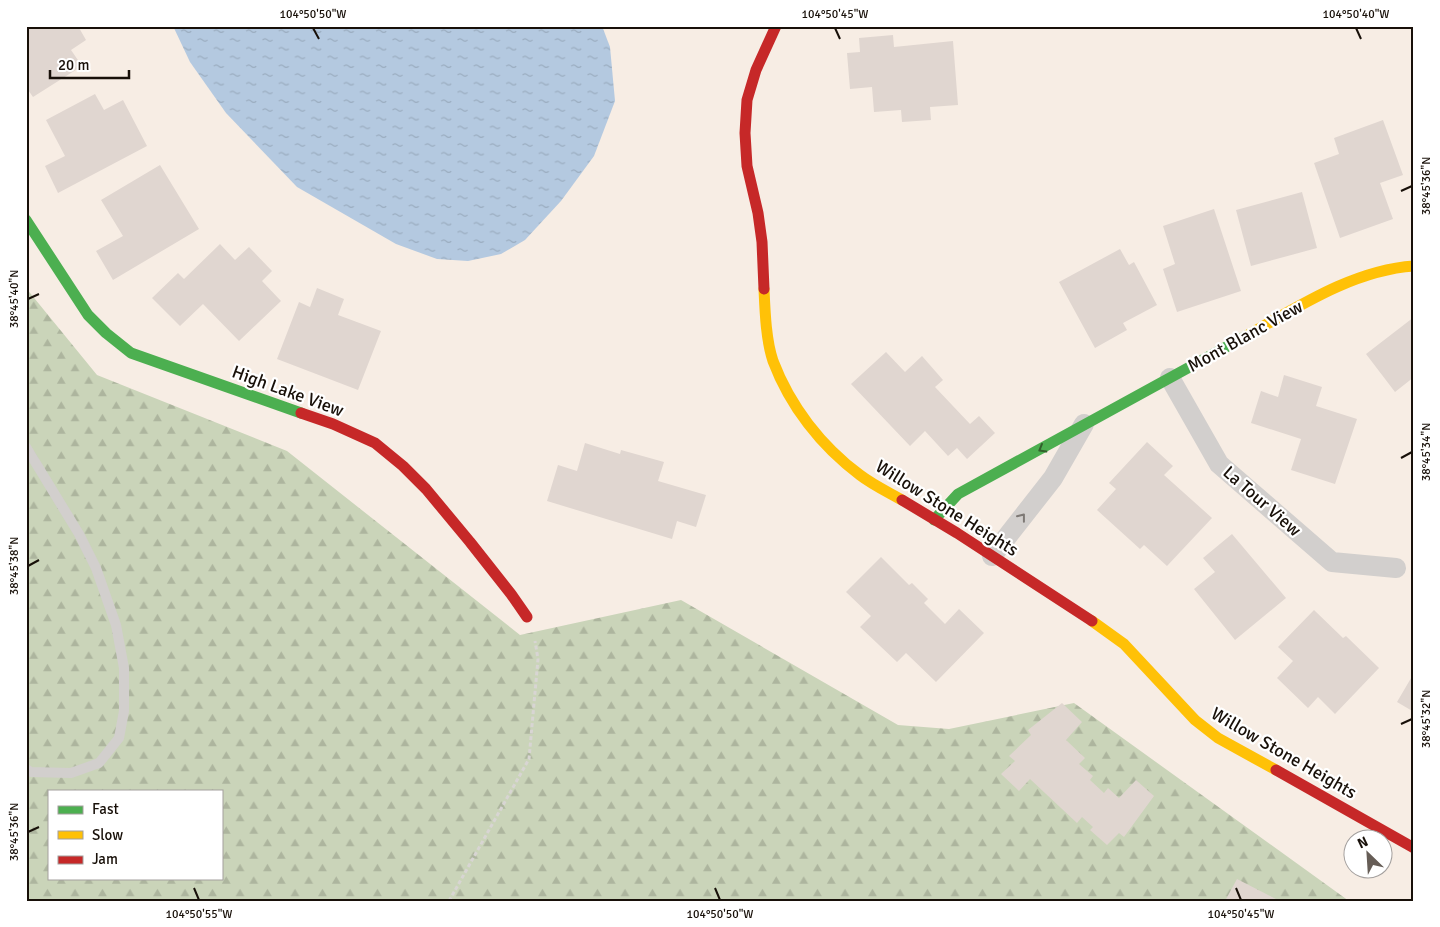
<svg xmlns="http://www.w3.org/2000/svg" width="1440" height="927" viewBox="0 0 1440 927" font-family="Signika,sans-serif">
<defs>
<pattern id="forest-firs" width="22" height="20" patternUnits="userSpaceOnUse" patternTransform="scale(1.25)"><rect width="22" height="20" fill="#cad4b9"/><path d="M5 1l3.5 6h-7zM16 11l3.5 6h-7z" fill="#adb59e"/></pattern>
<pattern id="water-ripples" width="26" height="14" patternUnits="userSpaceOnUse" patternTransform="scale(1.25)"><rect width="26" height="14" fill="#b4c9e0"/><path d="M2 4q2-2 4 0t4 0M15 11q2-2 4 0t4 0" fill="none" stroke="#9aacbf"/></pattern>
</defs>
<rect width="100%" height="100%" fill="#f7ede4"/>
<!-- forest -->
<path fill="url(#forest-firs)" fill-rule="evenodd" d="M26,288L97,375L287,451L520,635L681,600L898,725L949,729L1074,703L1349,901H26ZM49,791H221V878H49Z"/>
<!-- water -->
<path fill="url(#water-ripples)" d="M173,26H602L610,47L615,101L594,156L561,201L525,240L501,254L468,261L437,259L396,244L297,187L226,113L190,62Z"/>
<!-- building -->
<path fill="#e0d6d0" d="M26,26H78L86,40L71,50L82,66L33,97L26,87Z
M893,35L894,47L953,41L958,105L930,107L931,120L902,122L901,110L874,112L872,87L850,89L847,53L860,52L859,38Z
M95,94L104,110L123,100L147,146L58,193L45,166L65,156L46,120Z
M1383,120L1403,175L1380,183L1393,219L1340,238L1314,163L1339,154L1334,138Z
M160,165L199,229L113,280L96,251L123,236L101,200Z
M1302,192L1317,248L1251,266L1236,210Z
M1214,209L1241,291L1177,312L1163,269L1175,264L1163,226Z
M220,244L235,260L249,247L272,271L262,281L281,301L239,341L203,304L180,326L152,298L178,273L184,279Z
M1120,249L1129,265L1134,262L1157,305L1123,323L1127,330L1095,348L1059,282Z
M317,288L344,299L338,315L381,331L358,390L277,359L299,302L310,307Z
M1414,317V377L1395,392L1366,354Z
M886,352L905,372L922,356L943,380L935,387L970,424L979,416L995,433L967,459L957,448L948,456L925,431L910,446L851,384Z
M1284,375L1322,387L1316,406L1357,419L1335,484L1291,470L1301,439L1251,423L1261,391L1278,397Z
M1147,442L1173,466L1164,475L1212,518L1167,566L1144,545L1140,549L1097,510L1116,489L1109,483Z
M585,443L620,454L621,450L664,462L658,481L706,495L696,527L677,521L672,539L547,501L558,465L577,471Z
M1232,534L1286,598L1235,640L1194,589L1215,572L1203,558Z
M881,557L909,585L912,583L928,599L924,603L945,624L959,609L984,633L936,682L906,653L897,662L860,627L871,616L846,592Z
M1314,610L1343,638L1346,636L1379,668L1335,714L1318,697L1308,708L1277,678L1293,661L1278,647Z
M1414,673V712L1397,702Z
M1062,703L1082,722L1066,740L1085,758L1079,764L1093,776L1090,780L1104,793L1108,788L1119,798L1136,780L1154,796L1124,837L1119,833L1107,845L1090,830L1093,827L1082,817L1077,823L1030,779L1019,791L1001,774L1015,761L1009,756L1031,735L1028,730Z
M1237,879L1280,901H1225Z"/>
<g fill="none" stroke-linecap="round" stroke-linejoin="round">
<!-- path -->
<path stroke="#d8d5d3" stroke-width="3" stroke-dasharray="4 2.5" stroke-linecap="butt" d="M449,901L529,759L538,659L535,641"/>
<!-- lane -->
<path stroke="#d2cfcd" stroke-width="10" d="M26,447L79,534L96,568L116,625L124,668V711L119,738L99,763L71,773L31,772L26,769"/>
<!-- street -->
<path stroke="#d2cfcd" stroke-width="20" d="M1170,378L1219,464L1332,562L1396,568
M992,556L1053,478L1084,424"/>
<!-- fast -->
<path stroke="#4caf50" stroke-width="11" d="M26,220L88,315L106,333L131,353L301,413
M934,520L958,494L1248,335"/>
<!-- slow -->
<path stroke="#ffc107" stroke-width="11" d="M764,289C765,312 766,340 773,361C790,406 821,446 860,475C873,485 888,492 902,500
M1248,335C1299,306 1354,270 1414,266
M1092,621L1124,644L1195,720L1218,738L1276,770"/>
<!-- jam -->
<path stroke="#c62828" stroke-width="11" d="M764,289L762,242L758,213L747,166L745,133L747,100L756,70L776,26
M301,413L333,424L375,443L403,466L426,489L470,542L511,594L527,617
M902,500L957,533L1092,621
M1276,770L1414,848"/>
</g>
<!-- one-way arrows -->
<defs><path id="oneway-chevron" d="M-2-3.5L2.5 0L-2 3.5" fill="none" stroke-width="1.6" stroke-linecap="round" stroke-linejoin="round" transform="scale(1.25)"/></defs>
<use stroke="#32602c" href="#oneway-chevron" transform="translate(1042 449) rotate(150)"/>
<use stroke="#7e7975" href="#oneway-chevron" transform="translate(1022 517) rotate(-52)"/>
<!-- ticks -->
<path fill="none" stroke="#181009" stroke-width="2" d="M313,28L319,39M835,28L840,39M1356,28L1361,39M1401,191L1412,186M28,299L39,294M1401,458L1412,452M28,566L39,560M1401,724L1412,719M28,832L39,827M194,888L199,900M715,888L720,900M1236,888L1241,900"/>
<g text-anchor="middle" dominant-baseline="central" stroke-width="4.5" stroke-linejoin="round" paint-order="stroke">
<!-- street labels -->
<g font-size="18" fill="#181009" stroke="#fff">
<text transform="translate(1245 336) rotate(-29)">Mont Blanc View</text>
<text transform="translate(288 391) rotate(20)">High Lake View</text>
<text transform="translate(1262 501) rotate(41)">La Tour View</text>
<text transform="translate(947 508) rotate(32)">Willow Stone Heights</text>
<text transform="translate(1284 753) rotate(30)">Willow Stone Heights</text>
</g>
</g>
<!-- border -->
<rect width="1440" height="927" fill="none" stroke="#ffffff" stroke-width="55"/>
<!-- legend -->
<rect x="48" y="790" width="175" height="90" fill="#ffffff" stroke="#a39f9d"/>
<rect x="58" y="806" width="25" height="8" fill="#4caf50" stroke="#a39f9d"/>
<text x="92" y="814" font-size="15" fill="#181009">Fast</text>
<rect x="58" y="831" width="25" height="8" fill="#ffc107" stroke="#a39f9d"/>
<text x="92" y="840" font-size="15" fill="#181009">Slow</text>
<rect x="58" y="856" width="25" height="8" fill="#c62828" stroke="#a39f9d"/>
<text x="92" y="864" font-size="15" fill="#181009">Jam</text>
<!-- north arrow -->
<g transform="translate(1368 854) rotate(335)"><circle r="24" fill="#ffffff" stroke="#a39f9d"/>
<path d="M0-4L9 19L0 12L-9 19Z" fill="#665d56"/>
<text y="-8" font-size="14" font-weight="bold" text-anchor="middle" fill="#181009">N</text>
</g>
<!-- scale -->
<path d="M50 70v8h79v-8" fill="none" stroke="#181009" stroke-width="2.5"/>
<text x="58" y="70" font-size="15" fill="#181009" stroke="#ffffff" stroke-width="4" paint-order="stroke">20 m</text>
<rect x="28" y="28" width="1384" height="872" fill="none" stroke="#181009" stroke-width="2"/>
<g font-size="12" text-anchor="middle" fill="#181009">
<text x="313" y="18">104°50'50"W</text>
<text x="835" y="18">104°50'45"W</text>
<text x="1356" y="18">104°50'40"W</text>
<text transform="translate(1426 186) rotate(-90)" y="4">38°45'36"N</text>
<text transform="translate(14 299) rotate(-90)" y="4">38°45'40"N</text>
<text transform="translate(1426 452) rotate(-90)" y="4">38°45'34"N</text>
<text transform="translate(14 566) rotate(-90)" y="4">38°45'38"N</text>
<text transform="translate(1426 719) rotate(-90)" y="4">38°45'32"N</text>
<text transform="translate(14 832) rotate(-90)" y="4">38°45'36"N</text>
<text x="199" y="918">104°50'55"W</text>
<text x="720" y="918">104°50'50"W</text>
<text x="1241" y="918">104°50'45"W</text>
</g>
</svg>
